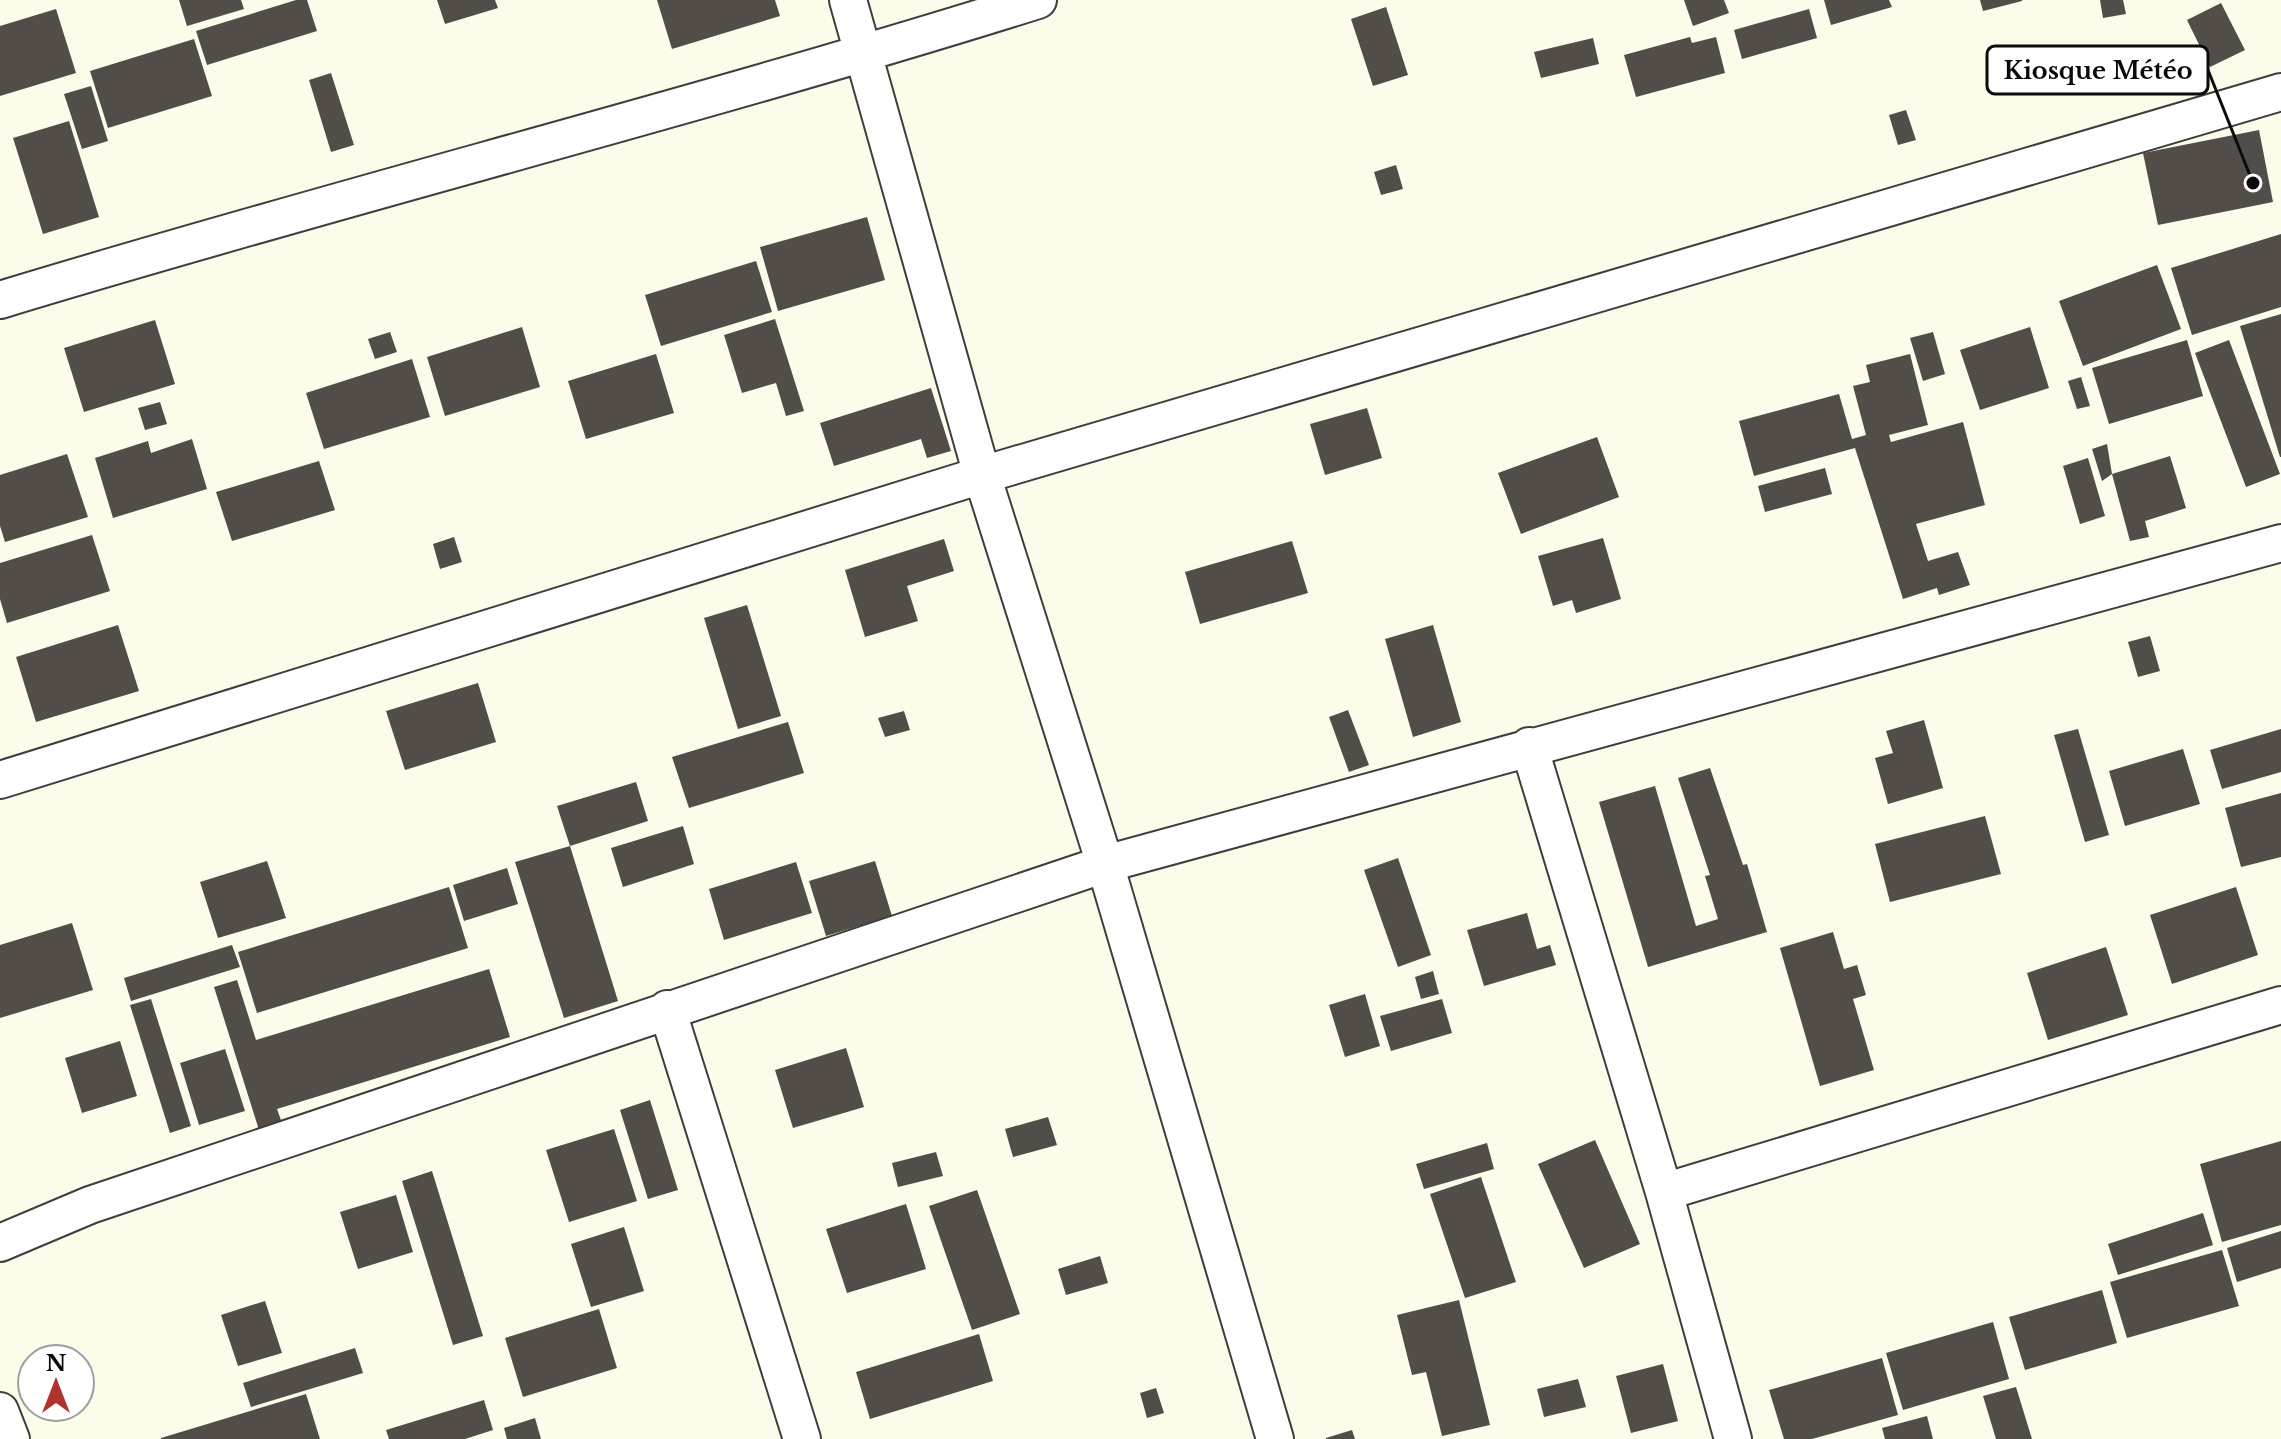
<svg xmlns="http://www.w3.org/2000/svg" width="2281" height="1439" viewBox="0 0 2281 1439" font-family="'Libre Baskerville',serif">
<rect width="100%" height="100%" fill="#fdfbea"/>
<!-- building -->
<path fill="#524d48" d="M179,0H241L244,9L187,26Z
M296,0H307L317,31L207,65L196,31Z
M437,0H495L498,8L445,24Z
M657,0H775L780,16L672,49Z
M1684,0H1724L1729,13L1693,26Z
M1824,0H1889L1892,7L1831,25Z
M1980,0H2022V1L1983,11Z
M2100,0H2123L2126,14L2103,18Z
M2221,3L2245,50L2210,67L2187,20Z
M1386,7L1408,75L1373,86L1351,19Z
M56,9L76,73L0,96V26Z
M1809,9L1817,38L1742,59L1734,30Z
M1690,37L1692,43L1716,37L1725,73L1636,97L1624,55Z
M1593,38L1599,64L1541,78L1534,52Z
M194,39L212,96L108,128L90,71Z
M331,73L354,145L331,152L309,80Z
M91,86L108,141L82,149L64,94Z
M1906,110L1916,140L1898,145L1889,115Z
M69,121L99,217L43,234L13,138Z
M2259,130L2273,202L2158,225L2143,153Z
M1396,165L1403,189L1381,195L1374,172Z
M867,217L885,280L778,311L760,247Z
M2281,234V307L2192,335L2171,268Z
M756,261L772,312L661,346L645,295Z
M2157,265L2181,329L2083,366L2059,301Z
M2281,314V457H2280L2240,326Z
M775,319L804,411L786,416L776,383L742,393L724,335Z
M155,320L175,384L84,412L64,348Z
M522,327L540,387L445,416L427,357Z
M2030,327L2049,388L1980,410L1960,350Z
M390,332L397,352L375,359L368,339Z
M1933,332L1945,374L1923,381L1910,338Z
M2187,340L2203,396L2109,424L2092,368Z
M2229,340L2280,474L2246,487L2195,353Z
M656,354L674,413L586,439L568,381Z
M1910,354L1928,425L1889,435L1891,442L1963,422L1985,505L1916,524L1928,561L1958,552L1970,585L1939,595L1937,588L1903,599L1855,448L1754,476L1739,421L1839,394L1852,439L1866,435L1853,386L1870,382L1866,365Z
M412,359L430,417L324,449L306,393Z
M2081,377L2090,406L2077,409L2068,381Z
M931,388L951,451L927,458L921,439L834,466L820,423Z
M160,402L167,424L145,430L138,408Z
M1367,408L1382,458L1325,475L1310,424Z
M1597,437L1619,497L1521,534L1498,473Z
M192,439L207,489L113,518L95,458L148,441L151,453Z
M2107,444L2112,474L2102,481L2092,449Z
M67,454L88,517L5,542L0,526V475Z
M2170,456L2186,508L2145,521L2149,537L2130,541L2112,474Z
M2088,458L2105,516L2080,524L2063,466Z
M319,461L335,510L232,541L216,492Z
M1825,468L1832,494L1765,512L1758,486Z
M92,535L110,591L7,623L0,599V563Z
M454,537L462,562L440,569L433,544Z
M1603,538L1621,599L1576,613L1572,600L1553,606L1538,556Z
M944,539L954,571L907,586L918,621L865,637L845,570Z
M1292,541L1308,593L1200,624L1185,572Z
M747,605L781,716L738,729L704,618Z
M118,625L139,691L36,722L16,657Z
M1433,625L1461,722L1413,737L1385,639Z
M2150,636L2160,671L2138,677L2128,642Z
M478,683L496,742L405,770L386,711Z
M1348,710L1369,765L1349,772L1329,717Z
M904,711L910,730L885,737L878,718Z
M1924,720L1943,788L1888,804L1875,758L1893,753L1886,731Z
M788,722L804,773L689,808L672,757Z
M2078,729L2109,835L2085,842L2054,735Z
M2281,729V772L2222,789L2210,750Z
M2183,749L2200,804L2125,826L2109,771Z
M1710,768L1743,865L1747,864L1767,932L1648,967L1599,802L1655,786L1696,926L1718,919L1705,876L1710,875L1678,778Z
M636,782L648,821L570,846L557,806Z
M2281,793V857L2241,867L2225,808Z
M1985,816L2001,874L1890,902L1875,844Z
M683,826L694,864L623,887L611,848Z
M570,846L618,1001L564,1018L515,862Z
M1398,858L1431,955L1398,967L1364,870Z
M267,861L286,918L218,938L200,882Z
M875,861L892,916L826,936L809,881Z
M796,862L812,913L724,940L709,889Z
M507,868L518,904L464,921L453,885Z
M449,887L468,948L257,1013L238,952Z
M2236,887L2258,955L2172,984L2150,915Z
M1527,913L1537,949L1550,945L1556,965L1484,986L1467,930Z
M72,923L93,990L0,1018V945Z
M1833,932L1844,969L1857,965L1866,995L1853,999L1874,1070L1820,1086L1780,948Z
M232,945L240,967L131,1001L124,978Z
M2106,947L2128,1015L2048,1040L2027,973Z
M489,969L510,1037L277,1109L282,1123L259,1130L214,987L237,980L256,1040Z
M1433,971L1439,994L1421,999L1415,977Z
M1365,994L1380,1046L1345,1057L1329,1005Z
M151,999L191,1126L170,1133L130,1005Z
M1442,999L1452,1033L1391,1051L1380,1016Z
M120,1041L137,1096L82,1113L65,1058Z
M846,1048L864,1107L793,1128L775,1070Z
M225,1049L245,1111L199,1125L180,1063Z
M650,1100L678,1190L648,1199L620,1110Z
M1048,1117L1057,1145L1013,1157L1005,1129Z
M614,1129L637,1201L569,1222L546,1150Z
M1595,1140L1640,1244L1584,1268L1538,1164Z
M2281,1141V1225L2222,1242L2200,1164Z
M1487,1143L1494,1169L1424,1189L1416,1164Z
M936,1152L943,1176L898,1187L892,1163Z
M432,1171L483,1336L453,1345L402,1181Z
M1481,1177L1516,1282L1465,1298L1430,1194Z
M977,1190L1020,1314L972,1330L929,1206Z
M396,1195L413,1252L358,1269L340,1212Z
M906,1204L926,1269L847,1293L826,1229Z
M2203,1213L2213,1245L2118,1275L2108,1244Z
M624,1227L644,1291L591,1307L571,1244Z
M2281,1231V1268L2237,1282L2227,1248Z
M2222,1250L2239,1306L2127,1338L2110,1282Z
M1100,1256L1108,1283L1066,1295L1058,1269Z
M2102,1290L2117,1343L2025,1370L2009,1317Z
M1459,1300L1490,1425L1442,1436L1426,1372L1412,1375L1397,1315Z
M265,1301L282,1353L238,1366L221,1315Z
M599,1309L617,1368L523,1397L505,1338Z
M1993,1322L2009,1379L1903,1410L1886,1353Z
M979,1334L993,1381L870,1419L856,1372Z
M355,1348L363,1373L251,1407L243,1383Z
M1882,1358L1898,1415L1812,1439H1784L1769,1390Z
M1663,1364L1678,1421L1631,1433L1616,1376Z
M1578,1379L1586,1407L1544,1417L1537,1389Z
M2016,1387L2032,1439H1996L1983,1396Z
M1156,1388L1164,1413L1147,1418L1140,1393Z
M306,1394L320,1439H161V1438Z
M484,1400L493,1430L465,1439H389L386,1430Z
M1927,1416L1933,1439H1885L1882,1428Z
M535,1418L541,1439H507L504,1428Z
M1352,1430L1355,1439H1326V1438Z"/>
<g fill="none" stroke-linecap="round" stroke-linejoin="round">
<!-- street casing -->
<g stroke="#3e3e3e" stroke-width="40">
<path id="street" d="M848,0L982,475L1105,864L1275,1439
M0,300C344,195 694,108 1038,0
M1529,746L1664,1192L1733,1439
M0,780L982,475L2281,92
M667,1009L802,1439
M1664,1192L2281,1005
M0,1243L90,1205L1105,864L2281,543
M0,1411L11,1439"/>
</g>
<!-- street -->
<use href="#street" stroke="#fff" stroke-width="36"/>
</g>
<!-- callouts -->
<path fill="none" stroke="#0b0b0b" stroke-width="3" d="M2253 183L2208 70"/>
<circle fill="#0b0b0b" stroke="#fff" stroke-width="3" cx="2253" cy="183" r="8"/>
<rect fill="#fff" stroke="#0b0b0b" stroke-width="3" x="1987" y="46" width="221" height="48" rx="8"/>
<g font-size="24" text-anchor="middle" font-weight="bold" fill="#0b0b0b">
<text x="2098" y="79">Kiosque Météo</text>
</g>
<!-- north arrow -->
<g transform="translate(56 1383)"><circle r="38" fill="#ffffff" stroke="#9d9d9d" stroke-width="2"/>
<path d="M0-6L14 30L0 20L-14 30Z" fill="#af322e"/>
<text y="-12" font-size="22" font-weight="bold" text-anchor="middle" fill="#0b0b0b">N</text>
</g>
</svg>
